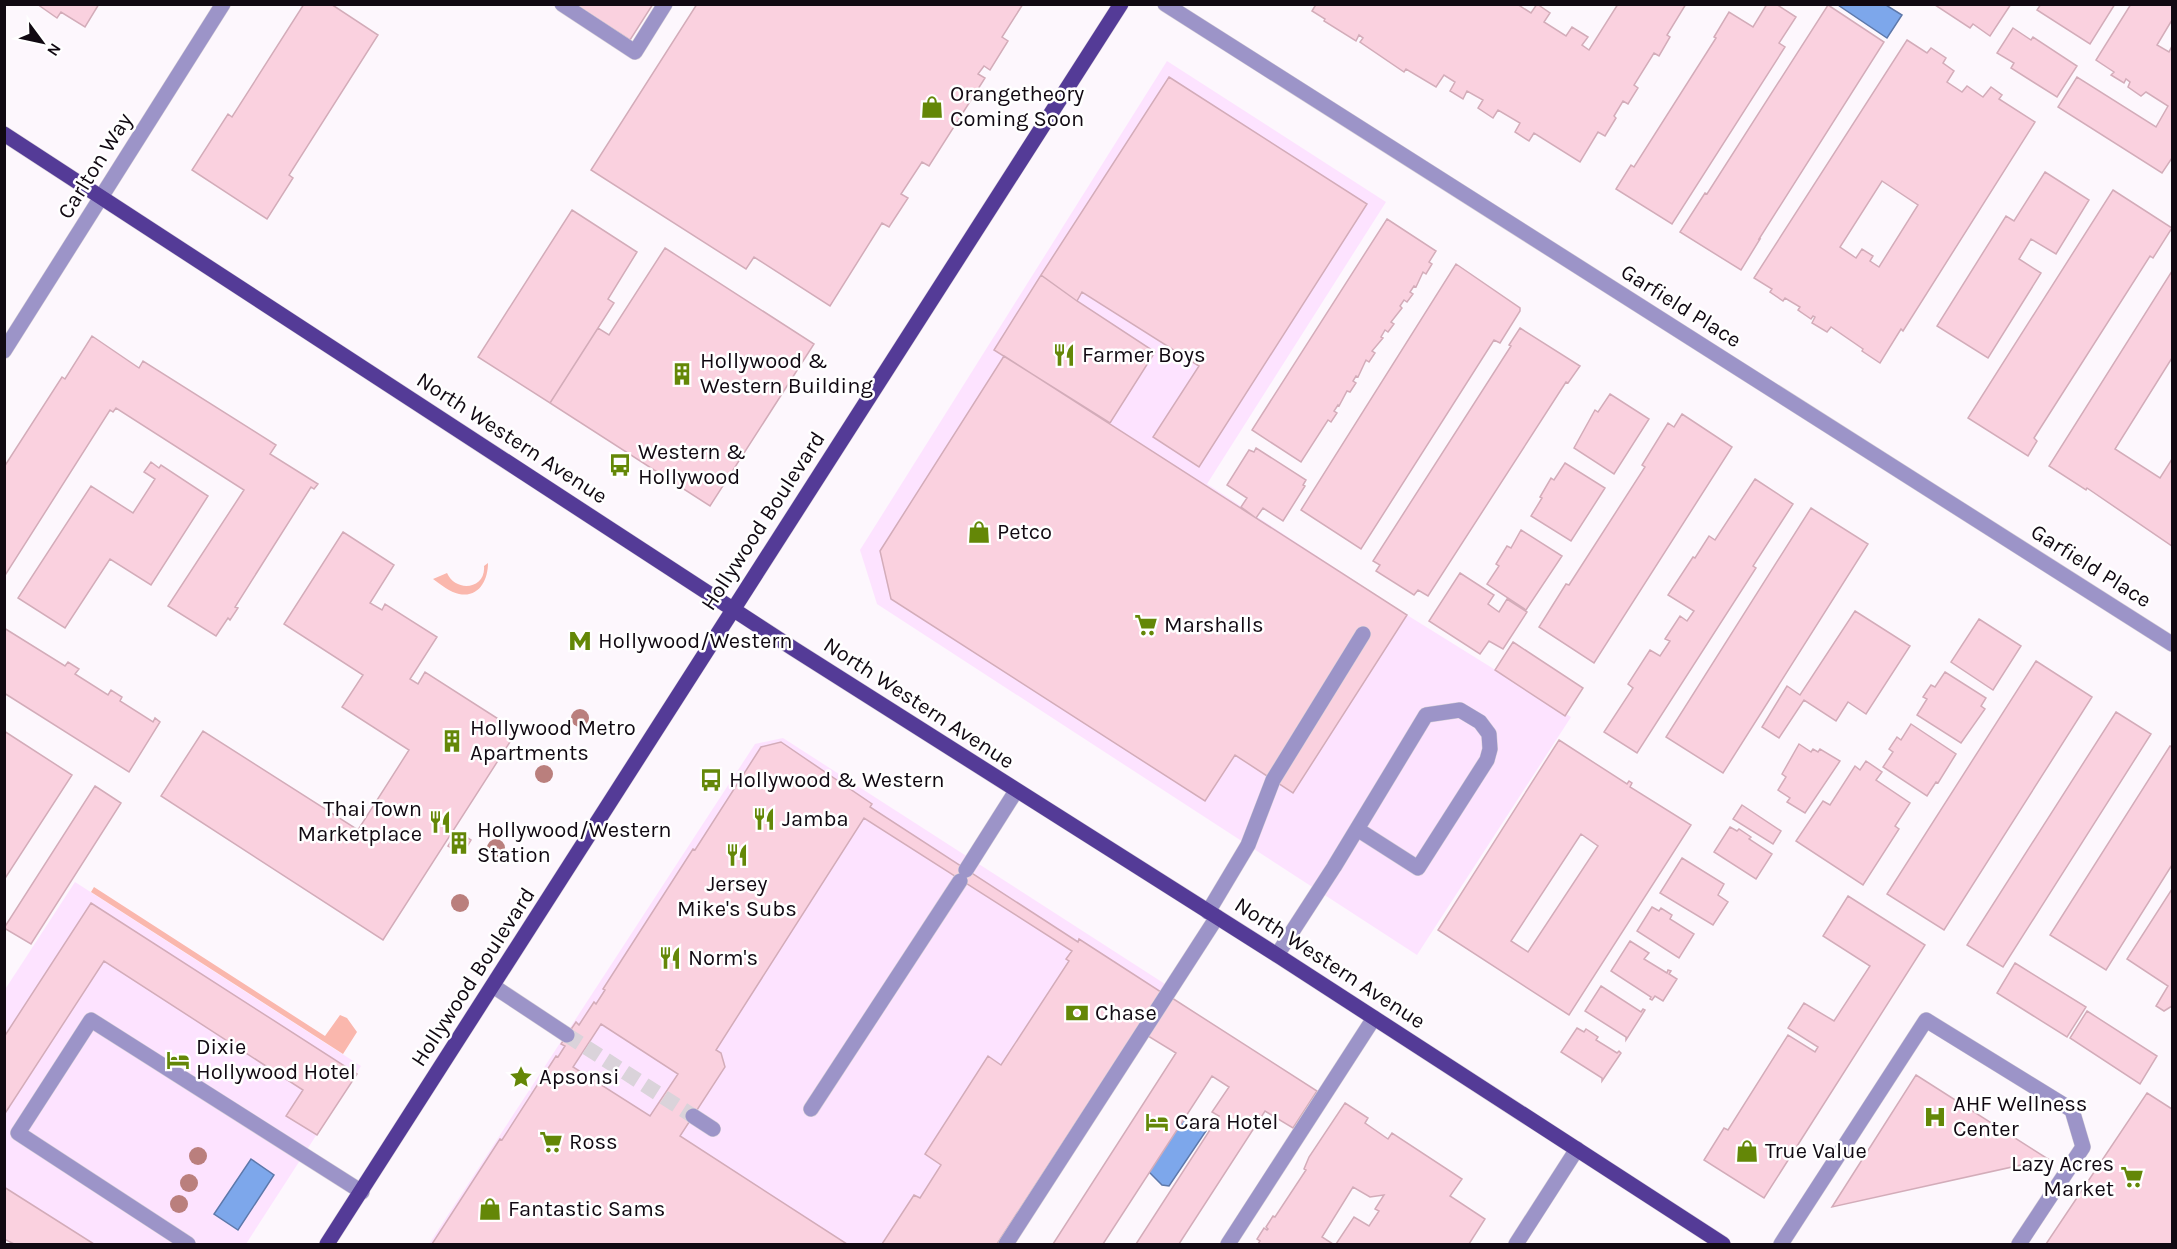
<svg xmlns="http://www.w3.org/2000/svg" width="2177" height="1249" viewBox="0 0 2177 1249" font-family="Karla,sans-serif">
<rect width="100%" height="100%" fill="#fdf7fd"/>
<!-- built -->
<path fill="#fde3ff" d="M1167,61L1386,202L1207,484L1407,615L1571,717L1417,955L877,604L860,550Z
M783,738L1165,984L997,1244H429L755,744Z
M75,882L361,1066L246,1244H14L4,1239V991Z"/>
<!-- green -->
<path fill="#fab7ad" d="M488,563C488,580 479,598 459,594C450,592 441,585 433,579L447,573C456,593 486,589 484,566Z
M94,887L325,1036L340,1015L347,1018L357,1032L343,1054L91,892Z"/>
<!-- water -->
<path fill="#7da7eb" stroke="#5d78aa" stroke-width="1.5" d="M1838,5H1886L1902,15L1887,38Z
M1183,1115L1206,1131L1169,1186L1162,1185L1148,1171Z
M251,1159L274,1175L238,1230L214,1214Z"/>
<!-- building -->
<path fill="#fad1df" stroke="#d3acb9" stroke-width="1.5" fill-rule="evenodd" d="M37,4H99L85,27L61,12L57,18Z
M304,4H331L378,35L289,175L293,178L267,219L192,170L228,114L232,117Z
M574,4H653L630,40Z
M697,4H1023L1002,37L1008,41L990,70L984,66L978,74L985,78L929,166L922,162L901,194L908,198L889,227L882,223L830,306L754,257L746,269L591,170Z
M1313,4H1517L1531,13L1537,4L1550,13L1544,22L1566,36L1572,27L1588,37L1582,45L1589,50L1618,4H1686L1667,35L1670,37L1659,56L1654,53L1634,85L1638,88L1628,104L1623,101L1614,116L1616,118L1605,136L1598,132L1580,162L1534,133L1529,141L1515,132L1520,123L1498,110L1493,118L1478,108L1483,100L1467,91L1463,99L1450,91L1455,82L1444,75L1436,87L1406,69L1404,72L1360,42L1363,38L1359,35L1356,41L1324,21L1325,19L1312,11L1315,6Z
M1767,4H1776L1796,17L1779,43L1785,47L1672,224L1616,189L1631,165L1634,167L1716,38L1714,37L1729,12L1753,27Z
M2011,4L1990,36L1973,24L1970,28L1935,5Z
M2041,4H2115L2090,44L2037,10Z
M2131,4H2172V20L2157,45L2169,52L2172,46V158L2162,173L2058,107L2077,77L2156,127L2168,106L2146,92L2141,96L2128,87L2130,82L2126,79L2124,83L2111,75L2114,72L2096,60Z
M1828,5L1884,42L1759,239H1760L1741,270L1680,232L1705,193L1707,194Z
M2013,28L2031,40L2033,37L2077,66L2057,97L2011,68L2014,63L1997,53Z
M1907,40L1927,53L1931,48L1946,58L1943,63L1954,71L1947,82L1962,92L1967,86L1983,97L1991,87L2002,95L1999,99L2035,122L1903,331L1901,329L1880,363L1862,351L1863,349L1831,327L1827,332L1812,323L1815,317L1813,316L1811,319L1798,310L1800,307L1785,298L1783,301L1770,292L1772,289L1754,278ZM1882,181L1918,205L1879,267L1870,261L1873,256L1862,249L1856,258L1840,247Z
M1169,77L1367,204L1199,467L1153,437L1199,366L1082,292L1077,301L1041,275Z
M2045,172L2089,200L2056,254L2031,239L2019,259L2041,273L1988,358L1937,326L2006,216L2014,221Z
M2113,190L2172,228L2153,258L2150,256L2034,438L2037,441L2028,456L1968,418Z
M572,210L637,252L608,299L614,303L550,403L478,357Z
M1387,219L1436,251L1429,262L1432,264L1426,274L1423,272L1416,287L1414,286L1410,292L1413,294L1407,302L1404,300L1400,306L1402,308L1391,322L1394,324L1388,332L1385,330L1381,337L1383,338L1372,351L1375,353L1369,362L1366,360L1358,377L1356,376L1353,381L1356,383L1350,392L1347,391L1339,406L1338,405L1334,411L1337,413L1331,422L1328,420L1301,462L1252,430Z
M665,248L814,344L710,506L550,403L598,328L609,335Z
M1456,264L1520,308V311L1500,343L1494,340L1361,549L1301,510Z
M2172,271V358L2115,449L2160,478L2172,459V546L2087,488L2086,490L2049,466Z
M1041,275L1077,301L1155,352L1110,423L994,350Z
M1520,328L1580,366L1568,383L1566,382L1428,596L1418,590L1414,595L1376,571L1380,565L1373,561L1511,346L1509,345Z
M92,336L139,368L143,361L276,445L270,454L318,484L314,489L311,487L235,607L238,608L230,620L228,618L216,636L168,606L244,490L116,408L113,412L110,410L4,577V467L62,377L65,379Z
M1004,356L1407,615L1293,793L1235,755L1205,801L891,599L880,551Z
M1610,394L1649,419L1614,474L1574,448L1595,410L1598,412Z
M1682,414L1732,447L1594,663L1539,627L1566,584L1569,585L1645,467L1642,465L1668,423L1674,427Z
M1256,448L1306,480L1303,485L1305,486L1283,521L1263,508L1256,518L1241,507L1247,498L1227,485L1249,450L1254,452Z
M151,462L159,468L161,465L208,496L151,585L110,559L65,628L18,598L91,486L133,513L155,479L144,472Z
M1565,463L1605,488L1571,541L1531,516L1542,498L1540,497L1551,478L1554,480Z
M1755,479L1793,504L1753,566L1756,568L1637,753L1604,732L1633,688L1628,684L1650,650L1660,656L1670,641L1665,639L1680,616L1687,621L1694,611L1668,595L1693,557L1695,558L1709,536L1715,540Z
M1811,508L1868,544L1723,773L1666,737Z
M1521,530L1562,556L1526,610L1487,584L1499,566L1496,564L1507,546L1511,548Z
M343,532L394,565L370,603L382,610L385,604L437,637L410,679L418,684L425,672L517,731L383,940L161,796L203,731L358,830L409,750L342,707L363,675L284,624Z
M1460,573L1494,595L1488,604L1499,612L1507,599L1527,612L1503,649L1489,641L1480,654L1429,621Z
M1855,611L1910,646L1866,714L1848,702L1836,721L1804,700L1779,738L1762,727L1787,686L1800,695Z
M1979,619L2021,646L1993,690L1951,662Z
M4,628L65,666L68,662L79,669L75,674L108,695L111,690L122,697L120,701L153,722L155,718L160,722L129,772L4,693Z
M1513,642L1583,688L1565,716L1495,670Z
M2036,661L2092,697L1944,930L1887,894Z
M1945,672L1986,698L1981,706L1985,709L1961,743L1917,715L1927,699L1923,697L1931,685L1935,687Z
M2116,712L2151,734L2003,967L1967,945Z
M1911,724L1956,754L1938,783L1936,782L1927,796L1883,767L1893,752L1889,749L1897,737L1901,740Z
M4,731L72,775L4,880Z
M1559,740L1627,784L1629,781L1632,783L1630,787L1691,825L1569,1015L1438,930ZM1581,834L1598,846L1528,952L1511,941Z
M781,742L872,804L870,807L1078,942L1079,939L1161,992L997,1244H882L914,1195L920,1198L941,1165L925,1154L988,1056L1001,1065L1069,961L1066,959L1072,951L864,818L716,1050L721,1053L725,1067L680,1136L847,1244H432L500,1139L502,1140L556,1056L558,1057L565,1046L561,1044L576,1022L579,1025L594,1002L596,1004L605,990L603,989L693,849L695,850L761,747ZM601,1024L678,1074L650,1116L573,1067Z
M1799,744L1811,752L1813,749L1818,752L1820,749L1840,761L1805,813L1787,802L1790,798L1778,790L1786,777L1782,774Z
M2170,746L2172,747V865L2106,970L2050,935Z
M1866,761L1882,772L1876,780L1910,803L1895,826L1899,829L1863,885L1796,841L1823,801L1830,805L1855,766L1860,770Z
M95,786L121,803L31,944L4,928Z
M1742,805L1781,831L1773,844L1733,819Z
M1730,827L1737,831L1739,829L1751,837L1749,839L1772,854L1756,879L1714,852Z
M457,831L471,840L462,855L448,846Z
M1682,858L1724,884L1718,895L1728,902L1713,925L1660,893Z
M2172,889V1006L2164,1011L2156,1006L2168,986L2127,959Z
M1848,896L1925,945L1764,1198L1704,1160L1724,1128L1728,1130L1788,1035L1815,1052L1818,1047L1788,1028L1804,1003L1834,1021L1870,966L1823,936Z
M91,903L357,1074L317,1135L286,1116L303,1090L104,961L4,1115V1037Z
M1652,907L1659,911L1661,908L1672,915L1670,919L1694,934L1679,958L1637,931Z
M1630,941L1649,953L1644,959L1667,973L1668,970L1671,971L1669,974L1677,979L1663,1001L1655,996L1652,1000L1650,999L1651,997L1611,971Z
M2015,963L2086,1007L2067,1037L1997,993Z
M1601,986L1641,1012L1643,1009L1645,1010L1626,1040V1037L1585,1011Z
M1172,998L1317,1091L1293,1128L1265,1111L1179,1244H1136L1219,1116L1212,1112L1229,1087L1212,1076L1103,1244H1053L1176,1053L1148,1036Z
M2087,1011L2157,1056L2140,1084L2070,1038Z
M1577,1028L1584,1032L1586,1029L1598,1037L1596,1040L1617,1053L1619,1051L1621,1053L1602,1081V1078L1561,1052Z
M1916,1075L2048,1159L1832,1207Z
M2147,1093L2172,1109V1244H2046Z
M1345,1103L1368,1118L1365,1123L1388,1139L1392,1133L1462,1179L1450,1196L1485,1219L1469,1244H1336L1354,1217L1369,1226L1379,1211L1375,1209L1384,1195L1370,1197L1353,1187L1322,1237L1333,1244H1258L1260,1241L1257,1239L1264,1228L1267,1230L1268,1229L1266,1227L1273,1216L1275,1217L1306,1170L1304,1169L1309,1157Z
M4,1187L94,1244H14L4,1239Z"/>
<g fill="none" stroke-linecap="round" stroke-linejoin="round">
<!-- minor-tunnel -->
<path stroke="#dad3da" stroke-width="15" stroke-dasharray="15 8" stroke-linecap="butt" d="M567,1035L693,1116"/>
<!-- minor casing -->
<g stroke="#d7d1d7" stroke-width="16">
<path id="minor" d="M562,4L635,52L665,4
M1165,4L2172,644
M4,351L223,4
M966,870L1016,791
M1208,912L1248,845L1273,780L1363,634
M1277,955L1334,867L1426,715L1460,710L1480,722L1489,734L1490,749L1487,760L1418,868L1357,829
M493,986L567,1035
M811,1109L960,881
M693,1116L713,1129
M188,1244L18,1133L91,1020L362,1192
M1006,1244L1217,917
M1228,1244L1374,1018
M1516,1244L1577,1149
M1781,1244L1926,1020L2072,1110L2083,1147L2019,1244"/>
</g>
<!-- major casing -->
<g stroke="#d7d1d7" stroke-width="16">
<path id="major" d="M4,134L794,649L1277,955L1723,1244
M327,1244L1121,4"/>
</g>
<!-- minor -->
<use href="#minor" stroke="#9c94c8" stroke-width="15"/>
<!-- major -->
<use href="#major" stroke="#543b97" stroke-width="15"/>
</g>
<!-- trees -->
<g fill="#ba7f7d">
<circle cx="580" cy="718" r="9"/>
<circle cx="544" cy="774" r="9"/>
<circle cx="496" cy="848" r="9"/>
<circle cx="460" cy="903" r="9"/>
<circle cx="198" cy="1156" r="9"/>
<circle cx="189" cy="1183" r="9"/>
<circle cx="179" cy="1204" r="9"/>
</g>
<!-- icons -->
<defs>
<g id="shop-bare" transform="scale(1.8)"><path d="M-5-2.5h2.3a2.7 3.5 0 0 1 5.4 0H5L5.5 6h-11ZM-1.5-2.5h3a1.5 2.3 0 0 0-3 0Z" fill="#648707" stroke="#fff" stroke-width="2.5" paint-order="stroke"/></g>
<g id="restaurant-bare" transform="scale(1.8)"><path d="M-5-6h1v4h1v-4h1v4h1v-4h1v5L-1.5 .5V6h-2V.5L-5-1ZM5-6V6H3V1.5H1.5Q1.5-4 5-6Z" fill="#648707" stroke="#fff" stroke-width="2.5" paint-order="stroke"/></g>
<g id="building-bare" transform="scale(1.8)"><path d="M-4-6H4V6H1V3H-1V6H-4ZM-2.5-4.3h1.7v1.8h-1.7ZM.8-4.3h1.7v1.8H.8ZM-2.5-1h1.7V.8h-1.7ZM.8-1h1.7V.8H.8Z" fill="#648707" stroke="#fff" stroke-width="2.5" paint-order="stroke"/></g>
<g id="bus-bare" transform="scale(1.8)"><path d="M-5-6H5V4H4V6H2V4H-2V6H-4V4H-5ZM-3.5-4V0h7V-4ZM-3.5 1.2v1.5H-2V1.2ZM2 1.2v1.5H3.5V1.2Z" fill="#648707" stroke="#fff" stroke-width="2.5" paint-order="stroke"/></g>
<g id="supermarket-bare" transform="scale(1.8)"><path d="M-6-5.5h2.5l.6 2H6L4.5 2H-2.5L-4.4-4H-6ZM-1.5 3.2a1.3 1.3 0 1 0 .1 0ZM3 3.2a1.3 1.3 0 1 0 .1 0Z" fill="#648707" stroke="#fff" stroke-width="2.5" paint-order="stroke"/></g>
<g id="metro-bare" transform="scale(1.8)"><path d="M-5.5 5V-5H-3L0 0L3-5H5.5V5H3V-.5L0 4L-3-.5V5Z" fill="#648707" stroke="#fff" stroke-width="2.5" paint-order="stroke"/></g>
<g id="bank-bare" transform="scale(1.8)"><path d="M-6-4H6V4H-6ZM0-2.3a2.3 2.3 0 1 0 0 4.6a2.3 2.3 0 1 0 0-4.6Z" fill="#648707" stroke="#fff" stroke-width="2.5" paint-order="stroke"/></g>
<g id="hotel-bare" transform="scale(1.8)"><path d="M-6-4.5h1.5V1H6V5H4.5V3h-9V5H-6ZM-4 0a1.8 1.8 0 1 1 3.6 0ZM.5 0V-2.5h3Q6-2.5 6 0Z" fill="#648707" stroke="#fff" stroke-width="2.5" paint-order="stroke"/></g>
<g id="sight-bare" transform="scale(1.8)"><path d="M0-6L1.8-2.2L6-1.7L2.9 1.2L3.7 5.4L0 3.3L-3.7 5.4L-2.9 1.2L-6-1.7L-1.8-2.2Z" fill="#648707" stroke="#fff" stroke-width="2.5" paint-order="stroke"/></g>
<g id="hospital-bare" transform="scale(1.8)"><path d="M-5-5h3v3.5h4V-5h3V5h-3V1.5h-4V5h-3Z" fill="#648707" stroke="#fff" stroke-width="2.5" paint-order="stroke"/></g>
</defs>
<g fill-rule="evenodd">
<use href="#shop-bare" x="932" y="107"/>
<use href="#restaurant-bare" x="1064" y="355"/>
<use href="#building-bare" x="682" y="374"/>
<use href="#bus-bare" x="620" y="465"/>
<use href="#shop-bare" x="979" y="532"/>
<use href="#supermarket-bare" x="1146" y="625"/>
<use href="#metro-bare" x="580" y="641"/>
<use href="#building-bare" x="452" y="741"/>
<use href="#bus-bare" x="711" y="780"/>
<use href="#restaurant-bare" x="764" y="819"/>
<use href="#restaurant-bare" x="440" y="822"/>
<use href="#building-bare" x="459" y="843"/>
<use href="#restaurant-bare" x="737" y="855"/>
<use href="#restaurant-bare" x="670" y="958"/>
<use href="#bank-bare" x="1077" y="1013"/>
<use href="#hotel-bare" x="178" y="1060"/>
<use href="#sight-bare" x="521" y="1077"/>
<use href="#hospital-bare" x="1935" y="1117"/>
<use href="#hotel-bare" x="1157" y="1122"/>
<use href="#supermarket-bare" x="551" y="1142"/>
<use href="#shop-bare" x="1747" y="1151"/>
<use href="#supermarket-bare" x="2132" y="1177"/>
<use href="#shop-bare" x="490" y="1209"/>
</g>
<g text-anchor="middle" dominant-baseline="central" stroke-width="5" stroke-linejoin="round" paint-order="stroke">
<!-- poi labels -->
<g font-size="22" fill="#110912" stroke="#fff" text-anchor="start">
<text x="950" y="94">Orangetheory<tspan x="950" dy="25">Coming Soon</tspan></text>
<text x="1082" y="355">Farmer Boys</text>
<text x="700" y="361">Hollywood &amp;<tspan x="700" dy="25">Western Building</tspan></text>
<text x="638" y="452">Western &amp;<tspan x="638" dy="25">Hollywood</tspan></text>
<text x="997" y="532">Petco</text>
<text x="1164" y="625">Marshalls</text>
<text x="598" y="641">Hollywood/Western</text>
<text x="470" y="728">Hollywood Metro<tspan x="470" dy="25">Apartments</tspan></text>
<text x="729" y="780">Hollywood &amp; Western</text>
<text x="422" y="809" text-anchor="end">Thai Town<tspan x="422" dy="25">Marketplace</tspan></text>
<text x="782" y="819">Jamba</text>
<text x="477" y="830">Hollywood/Western<tspan x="477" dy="25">Station</tspan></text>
<text x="737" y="884" text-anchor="middle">Jersey<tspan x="737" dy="25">Mike's Subs</tspan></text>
<text x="688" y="958">Norm's</text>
<text x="1095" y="1013">Chase</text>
<text x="196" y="1047">Dixie<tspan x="196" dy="25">Hollywood Hotel</tspan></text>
<text x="539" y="1077">Apsonsi</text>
<text x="1953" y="1104">AHF Wellness<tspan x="1953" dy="25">Center</tspan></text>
<text x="1175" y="1122">Cara Hotel</text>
<text x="569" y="1142">Ross</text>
<text x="1765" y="1151">True Value</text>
<text x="2114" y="1164" text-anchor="end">Lazy Acres<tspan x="2114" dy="25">Market</tspan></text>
<text x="508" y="1209">Fantastic Sams</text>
</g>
<!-- street labels -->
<g font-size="22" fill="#110912" stroke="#fff">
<text transform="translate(95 166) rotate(-58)">Carlton Way</text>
<text transform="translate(1681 306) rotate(32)">Garfield Place</text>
<text transform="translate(512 438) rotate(33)">North Western Avenue</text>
<text transform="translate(763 521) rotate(-57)">Hollywood Boulevard</text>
<text transform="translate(2091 566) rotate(32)">Garfield Place</text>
<text transform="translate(919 703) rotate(33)">North Western Avenue</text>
<text transform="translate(1330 963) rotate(33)">North Western Avenue</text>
<text transform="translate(473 977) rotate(-57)">Hollywood Boulevard</text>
</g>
</g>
<!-- border -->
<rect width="2177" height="1249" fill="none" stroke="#110912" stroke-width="12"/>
<!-- north arrow -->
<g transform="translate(42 42) rotate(123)" stroke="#ffffff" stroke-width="4.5" paint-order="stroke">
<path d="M0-4.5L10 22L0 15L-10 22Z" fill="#110912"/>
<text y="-9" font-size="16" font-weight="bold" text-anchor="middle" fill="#110912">N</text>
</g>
</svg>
